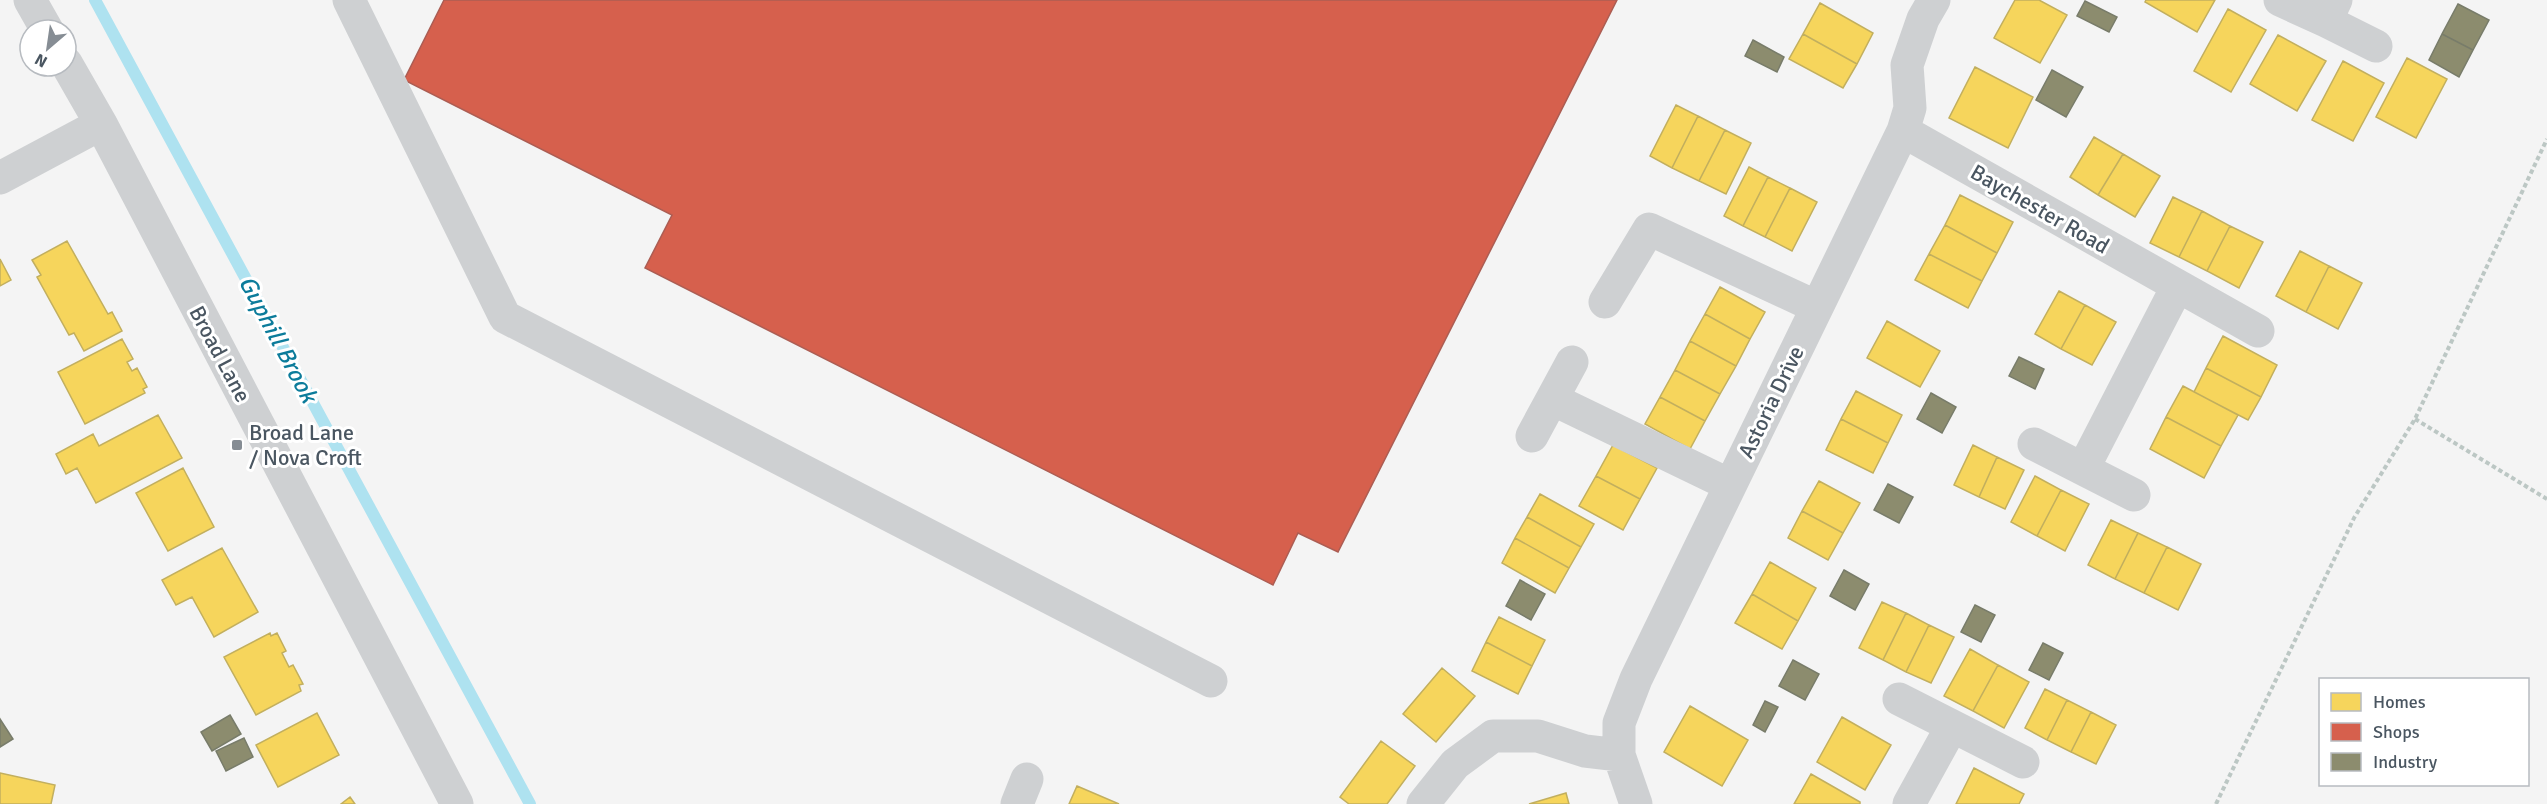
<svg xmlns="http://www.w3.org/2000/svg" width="2547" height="804" viewBox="0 0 2547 804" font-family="Signika,sans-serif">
<rect width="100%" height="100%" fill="#f4f4f4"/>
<!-- homes -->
<path fill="#f6d55c" stroke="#c2af5e" stroke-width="1.5" d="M2015,0H2039L2067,15L2040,63L1994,38Z
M2146,0H2215L2197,32L2145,2Z
M1820,3L1873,33L1857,64L1803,34Z
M2228,9L2266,30L2231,92L2194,71Z
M1803,34L1857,64L1843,88L1789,59Z
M2278,35L2326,61L2297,111L2250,84Z
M2407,58L2447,79L2416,138L2376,117Z
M2343,61L2384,83L2353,141L2312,120Z
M1975,67L2033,97L2008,148L1949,118Z
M1676,105L1698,116L1672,168L1650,156Z
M1698,116L1725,130L1699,181L1672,168Z
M1725,130L1751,143L1726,194L1699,181Z
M2094,137L2123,154L2098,195L2070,177Z
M2123,154L2160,176L2135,217L2098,195Z
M1749,167L1768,177L1743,226L1724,216Z
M1768,177L1790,188L1765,237L1743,226Z
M1790,188L1817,202L1792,251L1765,237Z
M1960,195L2013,222L1997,253L1945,225Z
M2173,197L2202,211L2179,257L2150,243Z
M2202,211L2230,226L2207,271L2179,257Z
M1945,225L1997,253L1982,281L1929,254Z
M2230,226L2263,242L2239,288L2207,271Z
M67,241L108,314L112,312L122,331L84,351L74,333L69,335L37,277L41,275L32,260Z
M2300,251L2329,266L2306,312L2276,296Z
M1929,254L1982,281L1968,308L1915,280Z
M0,259L11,280L0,286Z
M2329,266L2362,283L2338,329L2306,312Z
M1720,287L1765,312L1750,339L1705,314Z
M2059,291L2085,305L2061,349L2035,334Z
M2085,305L2116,322L2092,365L2061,349Z
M1705,314L1750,339L1736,366L1690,341Z
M1887,321L1940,351L1920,387L1867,358Z
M2223,336L2277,365L2261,397L2206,368Z
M122,339L133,359L127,362L132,371L137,368L147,387L143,389L145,393L85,424L58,372Z
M1690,341L1736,366L1720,394L1675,370Z
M2206,368L2261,397L2248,420L2194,392Z
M1675,370L1720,394L1705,421L1660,397Z
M2183,386L2238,415L2221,446L2166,417Z
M1856,391L1902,415L1888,443L1841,419Z
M1660,397L1705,421L1690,449L1645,424Z
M158,415L182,458L96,503L77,468L66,474L56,454L93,434L99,446Z
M2166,417L2221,446L2204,478L2150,449Z
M1841,419L1888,443L1873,473L1826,450Z
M1613,445L1657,468L1640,499L1596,476Z
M1973,445L1997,457L1979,497L1954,485Z
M1997,457L2024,470L2005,509L1979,497Z
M183,468L214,527L168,551L136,493Z
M1596,476L1640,499L1623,530L1579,506Z
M2035,476L2061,490L2037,536L2011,522Z
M1819,481L1860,503L1843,533L1802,511Z
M2061,490L2089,504L2065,551L2037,536Z
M1540,494L1594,524L1581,547L1527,517Z
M1802,511L1843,533L1828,560L1788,538Z
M1527,517L1581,547L1569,568L1515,538Z
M2111,520L2138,533L2115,579L2088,565Z
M2138,533L2167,547L2144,593L2115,579Z
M1515,538L1569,568L1555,593L1502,563Z
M2167,547L2201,564L2178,610L2144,593Z
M222,548L258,612L214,637L192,597L176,605L162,580Z
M1770,562L1816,588L1798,621L1752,594Z
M1752,594L1798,621L1782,649L1735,623Z
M1882,602L1906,613L1883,660L1859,648Z
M1906,613L1929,625L1906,672L1883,660Z
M1499,617L1545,640L1532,666L1486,642Z
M1929,625L1954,637L1931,683L1906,672Z
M270,633L271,636L277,633L286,651L282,653L289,667L293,665L303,684L299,685L301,691L256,715L224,657Z
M1486,642L1532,666L1518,694L1472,671Z
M1970,649L1998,665L1973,711L1944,696Z
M1998,665L2029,682L2004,728L1973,711Z
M1442,668L1475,696L1436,742L1403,714Z
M2045,689L2067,700L2047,740L2025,728Z
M2067,700L2091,712L2071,752L2047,740Z
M1690,706L1748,740L1722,786L1664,752Z
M2091,712L2116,725L2096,764L2071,752Z
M317,713L339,755L278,787L256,745Z
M1842,717L1891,745L1865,790L1817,762Z
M1381,741L1415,766L1387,804H1349L1340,797Z
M1974,768L2024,794L2019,804H1956Z
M0,773L55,785L51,804H0Z
M1811,774L1860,802V804H1794Z
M1077,786L1119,804H1069Z
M1566,793L1569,804H1529Z
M350,797L355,804H341Z"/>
<!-- shops -->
<path fill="#d6604d" stroke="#ac5d53" stroke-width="1.5" d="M444,0H1617L1338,552L1298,533L1273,585L645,268L672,215L404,80Z"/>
<!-- industry -->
<path fill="#8c8c6e" stroke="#787c6a" stroke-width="1.5" d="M2085,1L2117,17L2109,32L2077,16Z
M2458,4L2489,20L2473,50L2442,34Z
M2442,34L2473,50L2459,77L2429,60Z
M1753,40L1784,57L1777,72L1745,56Z
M2052,70L2083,87L2066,117L2036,100Z
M2019,357L2044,369L2035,389L2009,376Z
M1931,393L1956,407L1942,433L1917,419Z
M1888,484L1913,497L1899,523L1874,510Z
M1844,570L1869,584L1855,610L1830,596Z
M1520,580L1545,594L1531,620L1506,606Z
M1975,605L1995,615L1981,642L1961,632Z
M2043,643L2063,653L2049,680L2029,670Z
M1793,660L1819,674L1805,700L1779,686Z
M1765,701L1778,707L1765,732L1753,725Z
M230,715L241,734L212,751L201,732Z
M0,719L13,739L0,747Z
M244,738L253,757L226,771L216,751Z"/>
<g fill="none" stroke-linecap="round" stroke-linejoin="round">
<!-- stream -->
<path stroke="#aee2f0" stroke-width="12" d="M95,0L530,804"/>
<!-- path -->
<path stroke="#bcc7c4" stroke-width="4" stroke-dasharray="4.5 3" stroke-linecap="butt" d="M2415,419L2547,499
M2216,804L2354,518L2415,419L2547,139"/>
<!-- minor -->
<path stroke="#ced0d2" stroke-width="33" d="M30,0L47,30
M349,0L505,317L1211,681
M2280,0L2326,21
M2336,0L2326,21L2376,46
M66,63L101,124L457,804
M1903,131L2258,331
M0,178L101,124
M1605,302L1649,229L1817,307
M1552,399L1572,362
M1532,436L1552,399L1730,485
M2034,444L2083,469
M2134,495L2083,469L2177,287
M1899,699L2023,762
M1017,804L1027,779
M1423,804L1455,764L1493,736H1538L1585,751L1619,755
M1636,804L1619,755V723L1636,679L1903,131L1910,108L1907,65L1923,19L1934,0
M1909,804L1952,726"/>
</g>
<!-- markers -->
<rect fill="#868d94" stroke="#fff" stroke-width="2" x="231" y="439" width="12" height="12" rx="3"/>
<g text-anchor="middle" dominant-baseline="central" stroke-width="6" stroke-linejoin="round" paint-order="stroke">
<!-- street labels -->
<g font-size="22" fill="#4a5661" stroke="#fff">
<text transform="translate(2040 209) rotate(30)">Baychester Road</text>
<text transform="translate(220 354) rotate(62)">Broad Lane</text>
<text transform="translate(1771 402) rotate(-64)">Astoria Drive</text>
</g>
<!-- poi labels -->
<g font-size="22" fill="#4a5661" stroke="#fff" text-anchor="start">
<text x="249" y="432">Broad Lane<tspan x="249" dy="25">/ Nova Croft</tspan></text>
</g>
<!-- water labels -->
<g font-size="24" font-style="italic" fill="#0c7c9b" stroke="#fff">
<text transform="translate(278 339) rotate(62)">Guphill Brook</text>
</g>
</g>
<!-- legend -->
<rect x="2319" y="678" width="210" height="108" fill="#ffffff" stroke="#b7bbc0" stroke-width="1.5"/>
<rect x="2331" y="693" width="30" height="18" fill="#f6d55c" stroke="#b7bbc0" stroke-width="1.5"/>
<text x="2373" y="708" font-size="18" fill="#4a5661">Homes</text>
<rect x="2331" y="723" width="30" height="18" fill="#d6604d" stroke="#b7bbc0" stroke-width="1.5"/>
<text x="2373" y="738" font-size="18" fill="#4a5661">Shops</text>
<rect x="2331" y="753" width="30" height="18" fill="#8c8c6e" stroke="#b7bbc0" stroke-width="1.5"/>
<text x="2373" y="768" font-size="18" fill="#4a5661">Industry</text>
<!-- north arrow -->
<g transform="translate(48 48) rotate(209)"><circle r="28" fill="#ffffff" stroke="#b7bbc0" stroke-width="1.5"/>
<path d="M0-4.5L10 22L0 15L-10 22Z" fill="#868d94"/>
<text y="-9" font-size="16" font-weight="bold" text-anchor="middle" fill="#4a5661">N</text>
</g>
</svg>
